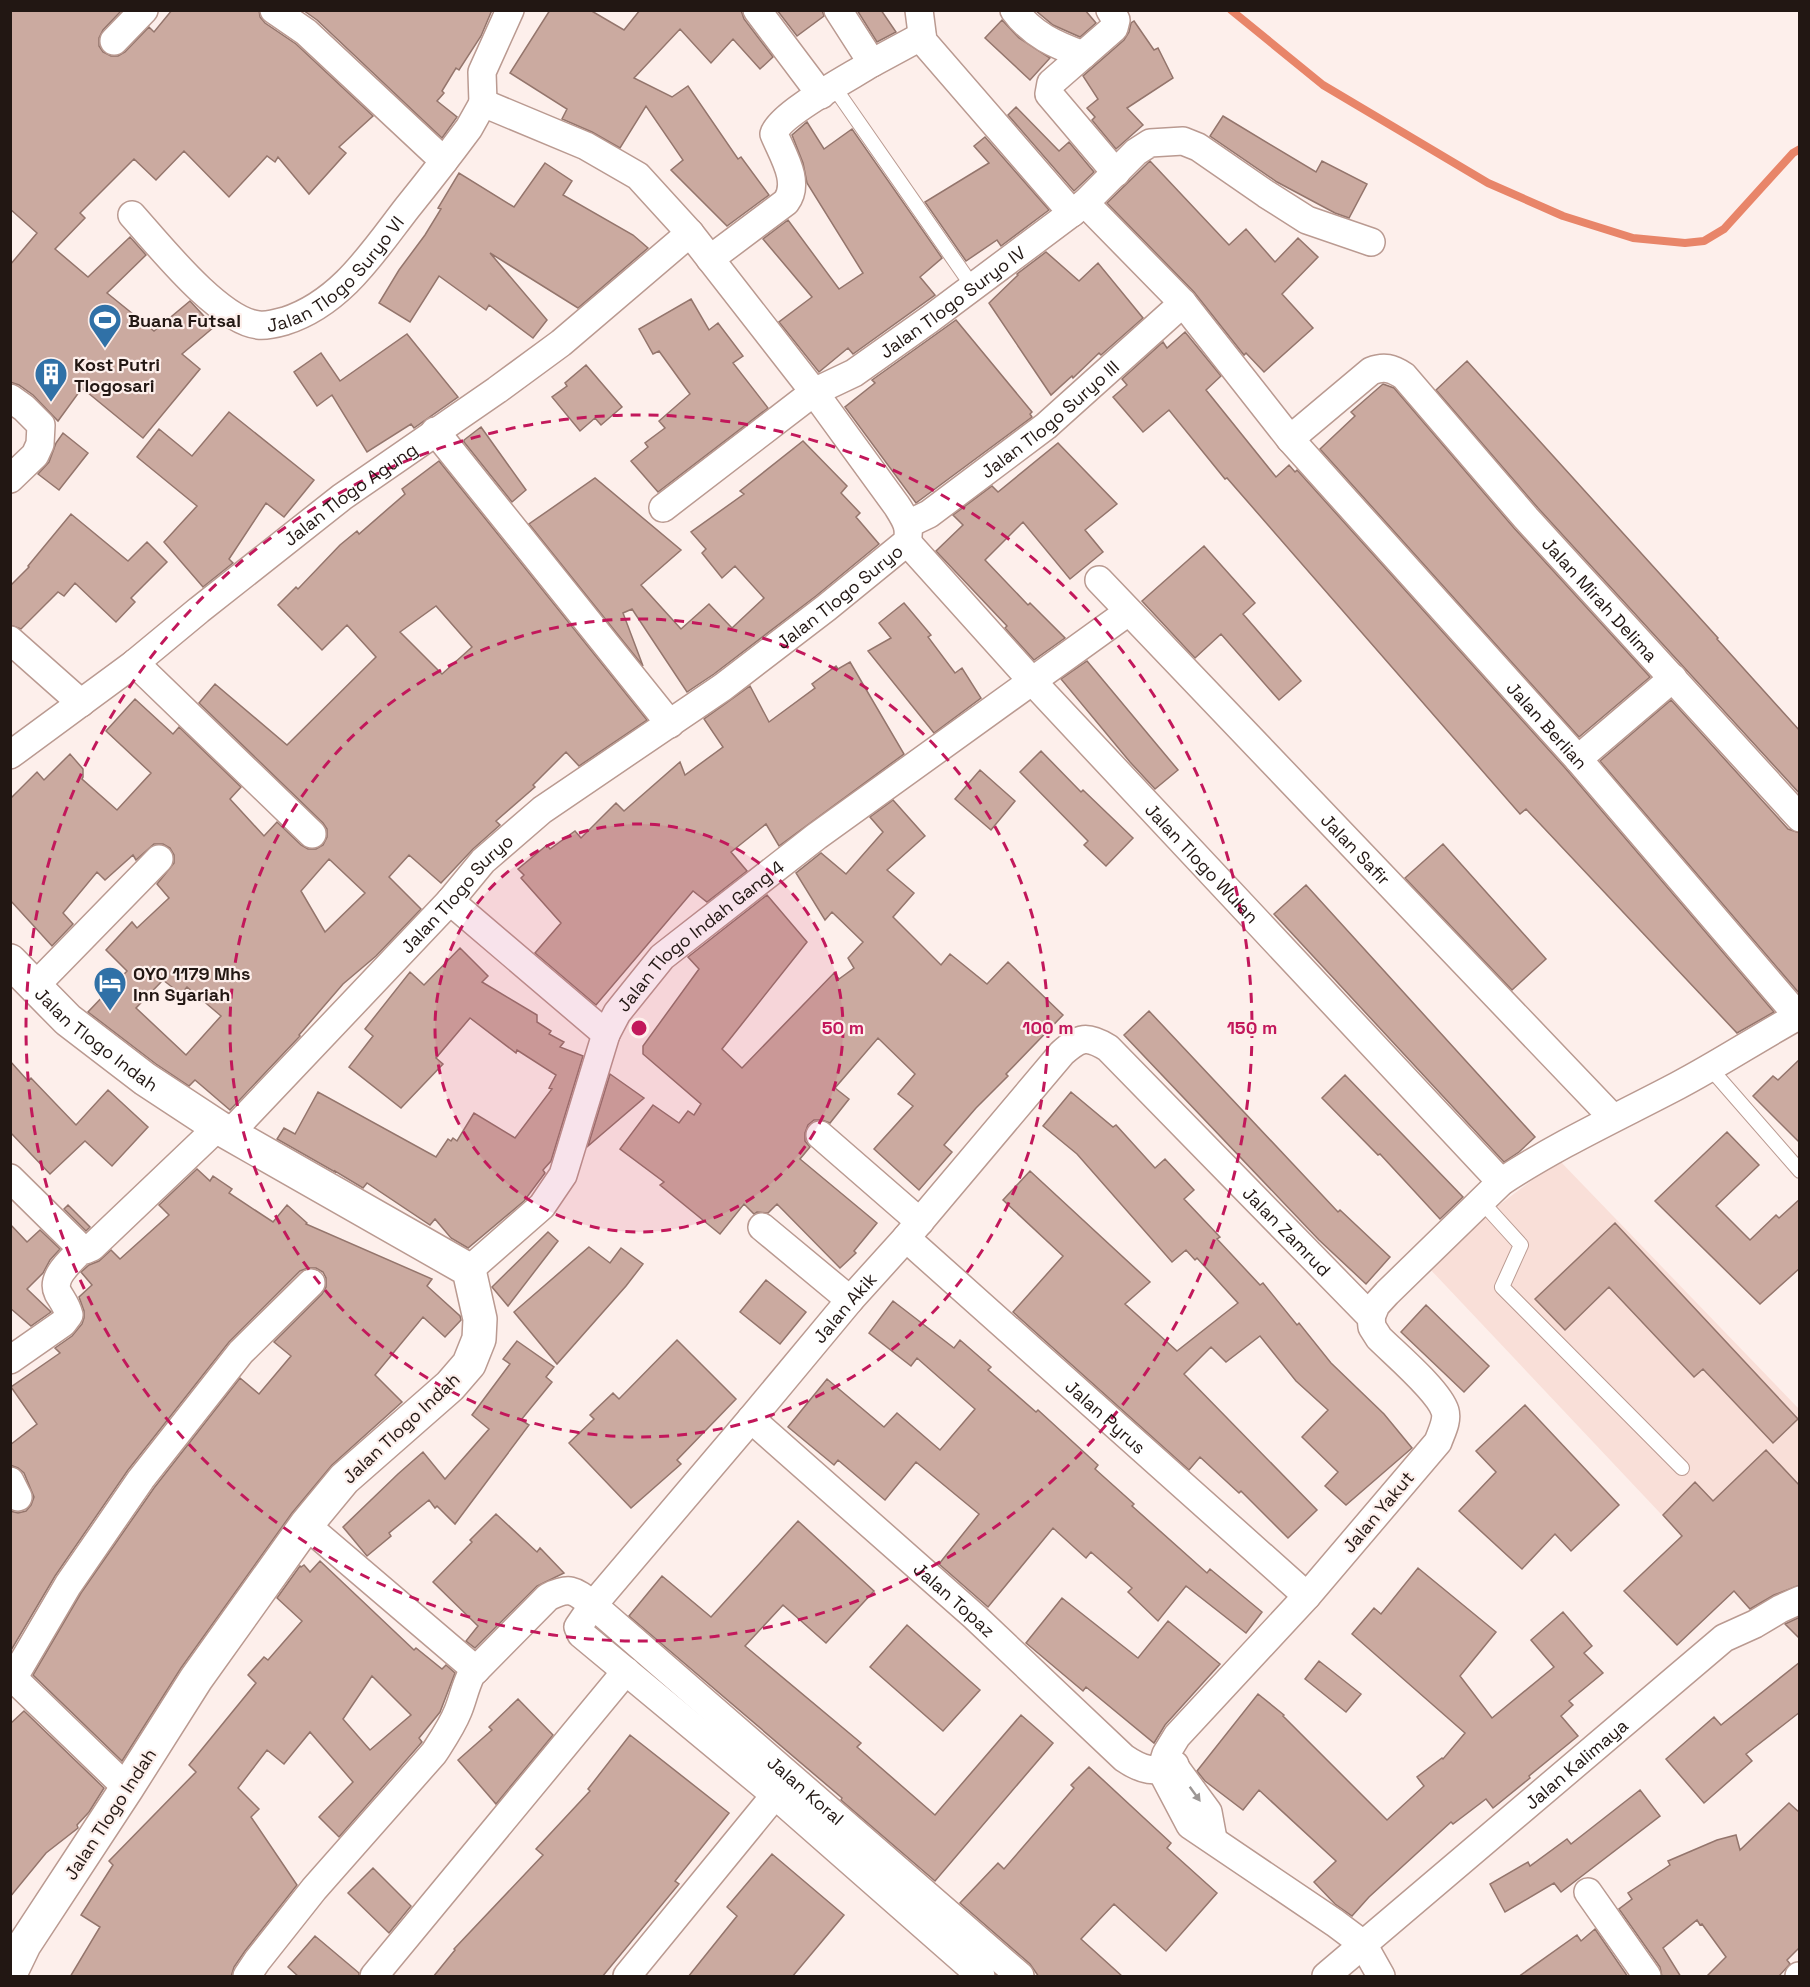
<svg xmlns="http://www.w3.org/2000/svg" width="1810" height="1987" viewBox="0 0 1810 1987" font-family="'Space Grotesk',sans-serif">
<rect width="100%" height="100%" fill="#fdefeb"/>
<!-- built -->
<path fill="#f9dfd8" d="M1559,1160L1799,1409V1525L1793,1587L1760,1619L1429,1268L1478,1221Z"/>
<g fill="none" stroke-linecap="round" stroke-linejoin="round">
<!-- stream -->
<path stroke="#e88569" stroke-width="8" d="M1231,10L1323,85L1488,183L1563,216L1633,238L1685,243L1704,241L1724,229L1793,153L1800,149"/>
</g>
<!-- building -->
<path fill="#cbaaa0" stroke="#94756c" stroke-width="1.5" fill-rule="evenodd" d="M10,10H122L103,30L99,38V46L103,52L111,56H118L125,52L149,27L154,32L172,10H259L260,17L265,23L296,44L373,116L339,147L346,153L309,194L278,157L275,162L267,156L229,197L184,151L156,180L134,159L80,213L85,218L55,249L88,277L130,237L146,255L107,293L154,331L190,301L214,327L182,354L200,369L143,438L82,388L58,421L33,395L19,385L10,382V265L37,233L10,209Z
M303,10H492L481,36L459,70L456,68L442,91L444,93L437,101L457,117L442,138L317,20Z
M550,10H590L624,30L640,10H741L744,19L773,57L760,69L733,39L711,63L680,29L634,78L672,97L688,86L738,159L741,157L769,195L727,226L671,170L683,160L646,106L620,148L592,132L562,119L567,109L510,73Z
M777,10H822L824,16L797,36Z
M857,10H881L896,32L877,42Z
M1035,10H1085L1096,23L1080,37L1053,25Z
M1002,20L1019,38L1050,58L1030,80L985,38Z
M1134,21L1154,50L1158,48L1173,78L1127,108L1143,125L1116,149L1092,120L1095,117L1087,108L1098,99L1083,76L1124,40L1129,32L1131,23Z
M1016,107L1059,151L1069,142L1094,172L1074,191L1008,115Z
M1223,116L1316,172L1322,161L1367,184L1349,218L1335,213L1277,182L1210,136Z
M807,122L824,149L852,129L942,258L920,277L935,295L853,354L848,348L819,372L779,322L812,297L763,239L788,220L839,289L863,273L807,183L803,163L792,135Z
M985,137L1049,210L1001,246L997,240L966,261L925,202L989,163L974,146Z
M1150,161L1229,245L1246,229L1275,262L1298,238L1318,257L1282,294L1313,328L1264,372L1246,353L1244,355L1194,292L1107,203Z
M545,163L572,181L563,195L633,235L648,248L578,308L490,253L547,320L533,338L489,305L486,310L439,276L410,322L379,303L399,270L425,235L441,209L438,208L459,173L514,207Z
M1046,252L1079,281L1098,263L1143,318L1101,355L1099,353L1073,378L1072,376L1051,395L989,303L1018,275L1017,274Z
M691,299L709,330L718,323L743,356L733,363L768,408L658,492L631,461L648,447L645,443L665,428L659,421L690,394L659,351L653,354L639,329Z
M956,320L1032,412L1030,414L1032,417L916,503L845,407L875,383L872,380Z
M1185,332L1221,376L1206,390L1276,477L1289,465L1295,472L1297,470L1566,769L1774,1012L1737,1033L1526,809L1520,814L1227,478L1225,479L1169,410L1143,432L1113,397L1127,385L1122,379L1163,342L1167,348Z
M407,334L458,397L414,428L411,424L367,452L332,395L317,406L294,372L321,353L340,381Z
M1467,361L1718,638L1717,639L1800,731V794L1538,508L1436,390Z
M586,365L622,407L601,425L595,418L580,431L552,397L567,386L565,383Z
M1383,384L1394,388L1514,528L1650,677L1579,737L1320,449L1355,416L1351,412Z
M229,412L314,480L284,517L266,503L229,559L233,563L203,587L164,542L197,506L137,457L159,429L192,456Z
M481,427L526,490L512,502L464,442V440Z
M63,433L88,453L59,490L38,474L49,462L56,443Z
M803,441L847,486L841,493L860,513L856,517L879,544L816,596L714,674L687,692L632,609L623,613L643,666L529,524L595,478L681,550L641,585L681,629L709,604L732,628L764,598L735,566L722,578L702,553L706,549L691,532L744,494L740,491Z
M1058,443L1117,504L1085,530L1103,552L1070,579L1023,522L985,560L1028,605L1030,603L1065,638L1034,660L1005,628L1007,626L936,551L963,525L953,515L992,486L998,492Z
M439,461L647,720L579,766L566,752L533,785L535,787L496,821L500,825L473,849L441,883L409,855L389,877L421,909L376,956L343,984L299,1035L300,1036L230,1110L195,1080L189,1086L156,1064L88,1012L127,971L106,950L132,922L137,928L169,898L157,884L174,863V855L170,848L163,844H154L136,860L133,855L105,880L97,872L63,913L73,924L52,946L10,900V799L37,772L44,780L70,754L83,769V777L82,779L117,810L151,773L106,731L135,699L173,734L179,727L241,787L230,799L264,836L277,822L301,845L308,849H316L323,845L327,837V829L323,823L199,703L215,684L287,745L376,657L347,625L322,650L278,605L296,587L298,589L340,545L357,531L359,534L405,494L402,489ZM436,606L472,647L442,674L400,632ZM329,859L365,893L325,932L301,891ZM163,980L181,994L187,987L221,1016L186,1055L136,1008Z
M71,514L128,561L147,542L167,562L131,598L135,602L116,622L75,583L64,596L58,592L21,629L10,625V586L29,567L28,566Z
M1204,546L1255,603L1243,614L1301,681L1279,700L1221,634L1195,658L1142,601Z
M904,603L931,635L928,637L955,673L962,668L981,698L934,733L868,651L891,638L879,623Z
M1087,661L1178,770L1155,789L1130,762L1061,679Z
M850,662L904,754L779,846L766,824L731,852L747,871L707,902L693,891L596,1005L535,953L561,923L521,878L524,875L518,869L547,845L550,849L575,831L581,838L616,803L624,811L680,762L685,775L723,747L704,719L750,686L769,722L815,688L812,684L836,666L838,669Z
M1671,700L1788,829L1800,833L1799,993L1600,761Z
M1041,751L1081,792L1083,790L1133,838L1106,866L1084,845L1088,841L1020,772Z
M980,770L1015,801L991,830L955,799Z
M893,800L925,836L887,870L914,893L893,917L941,965L950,954L987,984L1008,962L1063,1015L1006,1074L1008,1076L976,1108L944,1145L952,1152L919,1190L874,1149L913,1106L898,1094L915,1074L878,1038L835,1088L849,1099L830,1123L822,1120H814L808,1125L805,1133V1141L810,1147L800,1159L877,1223L854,1251L856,1253L840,1268L777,1204L768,1213L757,1212L754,1214L744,1204L720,1234L660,1185L664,1182L620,1149L653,1105L679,1123L688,1111L694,1115L701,1104L643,1054V1046L699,969L688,957L767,895L807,942L722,1049L742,1068L834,973L839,979L854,968L848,958L863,942L832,912L825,920L796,873L821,853L846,874L883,832L870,817Z
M1443,844L1546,959L1512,990L1405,878Z
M1306,885L1535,1137L1519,1152L1504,1162L1274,914Z
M460,948L488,976L482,982L537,1015V1022L551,1031L549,1034L564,1042L560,1047L583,1056L551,1161L543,1170L545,1173L524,1201L468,1248L451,1238L435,1219L430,1225L367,1183L363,1188L335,1171V1172L277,1139L284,1128L295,1134L318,1092L436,1157L448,1139L451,1141L453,1138L457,1141L474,1113L515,1138L552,1089L549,1088L556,1075L517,1050L516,1053L470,1018L436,1058L443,1064L401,1108L349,1067L373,1036L365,1029L410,972L424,985Z
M1149,1011L1338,1212L1340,1210L1390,1257L1366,1284L1319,1240L1124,1035Z
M1800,1059V1143L1753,1096L1773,1076L1778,1080Z
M10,1061L28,1081L31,1078L76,1125L108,1090L148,1127L112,1166L85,1141L50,1174L10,1132Z
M610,1074L644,1098L588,1146Z
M1345,1075L1463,1197L1440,1219L1380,1154L1378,1155L1322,1098Z
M1071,1092L1113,1127L1116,1125L1155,1168L1165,1159L1194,1190L1184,1199L1220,1237L1217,1239L1260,1285L1263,1283L1297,1325L1299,1323L1331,1363L1384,1414L1412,1448L1346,1505L1325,1486L1338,1472L1302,1437L1328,1410L1296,1381L1260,1336L1226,1362L1211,1347L1184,1374L1317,1510L1288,1538L1241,1491L1239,1493L1200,1457L1189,1470L1013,1312L1063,1256L1003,1200L1030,1171L1150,1282L1125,1304L1177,1351L1238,1303L1197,1258L1195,1260L1186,1250L1172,1262L1077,1154L1043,1126Z
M1727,1132L1759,1165L1716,1206L1750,1240L1776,1215L1779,1218L1800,1199V1268L1760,1304L1655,1201Z
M197,1169L210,1181L213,1176L232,1189L229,1193L273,1222L287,1205L307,1223L306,1224L432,1279L427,1286L460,1316L461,1320L445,1337L423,1317L375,1375L402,1402L332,1465L292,1513L181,1668L122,1761L33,1675L81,1593L154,1488L240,1378L259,1394L291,1356L274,1342L322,1294L326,1287V1278L323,1272L316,1268H308L300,1271L229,1342L128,1470L55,1576L10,1652V1511L18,1513L26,1511L31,1505L34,1497L24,1473L18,1468L10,1465V1445L37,1424L11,1387L60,1353L55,1348L72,1336L82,1324L84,1318V1311L79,1297L92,1285L81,1272L89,1265L99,1261L111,1250L120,1259L169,1215L159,1205Z
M68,1205L90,1227L86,1231L64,1209Z
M1615,1223L1798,1419L1773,1443L1703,1369L1694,1377L1609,1287L1565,1330L1535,1299Z
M10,1224L27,1242L40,1230L60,1249L50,1260L43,1273L27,1289L51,1312L31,1326L10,1308Z
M548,1232L558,1241L508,1306L492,1287Z
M589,1247L610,1263L621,1248L643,1264L626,1286L557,1364L514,1312Z
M766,1280L806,1312L780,1344L740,1312Z
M893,1301L954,1348L960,1340L991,1367L988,1370L1036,1412L1038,1410L1098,1465L1095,1469L1134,1504L1132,1506L1207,1573L1210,1569L1262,1612L1246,1633L1186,1586L1158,1621L1128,1592L1132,1588L1091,1552L1086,1558L1053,1528L988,1607L939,1564L979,1514L916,1462L885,1500L838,1460L834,1465L788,1427L827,1379L884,1427L897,1413L940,1450L975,1409L917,1358L911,1366L869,1333Z
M1426,1305L1489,1366L1464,1392L1401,1332Z
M677,1340L736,1399L677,1460L681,1464L631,1508L569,1443L594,1419L590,1415L613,1393L619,1399Z
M517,1341L554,1367L546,1377L552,1382L521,1420L529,1425L455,1524L437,1506L435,1508L429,1500L389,1533L391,1536L367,1556L343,1527L398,1474L423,1452L445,1479L489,1429L472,1415L510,1364L503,1359Z
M1525,1405L1619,1505L1571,1551L1555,1534L1522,1569L1459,1511L1496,1472L1476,1451Z
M1766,1450L1800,1486V1585L1774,1595L1750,1609L1734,1591L1677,1645L1624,1591L1682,1536L1663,1515L1695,1482L1713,1501Z
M496,1514L537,1552L540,1548L564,1573L537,1586L475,1648L466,1641L478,1626L433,1582L472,1542L470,1540Z
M798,1521L874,1591L826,1643L783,1605L745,1646L861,1743L857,1747L935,1815L1021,1715L1053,1743L935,1881L841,1800L842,1798L629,1616L662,1576L711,1617Z
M320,1561L414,1650L416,1648L442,1669L446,1665L455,1673L440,1712L419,1738L422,1742L339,1837L319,1817L353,1782L310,1732L284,1764L267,1750L238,1788L259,1809L251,1817L297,1885L245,1951L234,1967L231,1977H70L100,1927L81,1915L113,1865L109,1861L196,1772L189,1765L256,1683L248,1675L264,1657L268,1660L302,1621L277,1598L300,1566L301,1567L304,1565L310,1572ZM372,1676L411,1715L370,1750L343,1719Z
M1418,1568L1496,1632L1460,1676L1492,1718L1554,1667L1531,1640L1563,1612L1592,1646L1584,1653L1603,1673L1569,1701L1573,1705L1561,1716L1578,1736L1529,1776L1530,1778L1493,1808L1486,1799L1453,1824L1451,1822L1369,1897L1352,1916L1335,1904L1314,1882L1336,1861L1259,1790L1243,1810L1205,1781L1197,1771L1258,1694L1284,1715L1283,1716L1387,1820L1424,1786L1417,1777L1442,1758L1443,1759L1465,1733L1352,1634L1374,1608L1381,1614Z
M1062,1598L1138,1658L1168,1621L1220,1664L1165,1725L1154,1743L1086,1687L1083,1691L1026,1643Z
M1800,1617V1639L1785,1624Z
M907,1625L980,1690L943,1731L870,1667Z
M1319,1661L1361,1694L1346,1712L1305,1679Z
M1800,1662V1712L1746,1754L1752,1761L1704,1803L1666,1759L1714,1717L1721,1725Z
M518,1699L553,1735L496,1804L458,1760L492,1730L489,1727Z
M24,1711L104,1788L89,1812L77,1825L78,1828L46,1853L10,1897V1724Z
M630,1735L729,1813L675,1881L679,1884L602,1977H433L455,1950L454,1949L543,1855L536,1849L590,1791L588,1789Z
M1089,1767L1171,1843L1167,1848L1217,1893L1166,1951L1114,1904L1081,1939L1123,1977H1039L1030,1964L960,1903L998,1863L1004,1869L1074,1788L1071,1785Z
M1640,1790L1660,1816L1561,1892L1554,1883L1505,1912L1490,1884L1528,1862L1530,1866L1567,1839L1571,1844Z
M1789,1803L1800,1813V1947L1787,1960L1790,1964L1778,1977H1706L1726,1957L1702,1924L1700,1925L1697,1920L1663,1948L1681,1977H1662L1660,1967L1619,1909L1632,1899L1628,1893L1670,1865L1668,1861L1717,1840L1736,1835L1740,1850Z
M772,1854L844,1915L792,1977H688L737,1916L727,1907Z
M373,1868L411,1906L389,1933L348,1893Z
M1595,1929L1628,1977H1518L1577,1935L1581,1941Z
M315,1936L359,1973V1977H299L288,1967Z"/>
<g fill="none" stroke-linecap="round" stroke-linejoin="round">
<!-- service casing -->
<g stroke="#ba9a91" stroke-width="16">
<path id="service" d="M834,87L973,287
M1710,1068L1800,1171
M1482,1202L1521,1245L1502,1287L1682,1468"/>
</g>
<!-- minor casing -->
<g stroke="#ba9a91" stroke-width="30">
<g id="minor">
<path d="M274,10L306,32L444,161"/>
<path d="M757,10L821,95"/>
<path d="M919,10L923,41L1072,213"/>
<path d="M1014,10C1032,35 1056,45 1083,55"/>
<path d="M1110,10L1116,20L1114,28L1051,83L1049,94L1116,173"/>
<path d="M114,41L144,10"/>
<path d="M872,63L922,36"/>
<path d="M483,103L482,72L510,10"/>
<path id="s1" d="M1085,203L1183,303L1290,439L1578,759L1798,1016"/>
<path id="s2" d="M132,215C159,245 218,320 258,325C266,326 278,323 285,321C341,303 373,252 407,208C428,182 449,155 469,128L483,103"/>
<path d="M710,259L786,202C801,182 782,154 774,134C779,114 852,76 872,63L838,10"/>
<path d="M10,398L24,408L41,425L40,444L35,455L10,479"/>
<path d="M435,431L670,724"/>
<path id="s3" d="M1290,439L1371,371C1384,366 1392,368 1404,376L1526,518L1800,818"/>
<path id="s4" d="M663,508L814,392L854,373L930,319L1085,203L1136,152L1150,143L1183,141L1198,147L1266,194L1307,220L1371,242"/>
<path id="s5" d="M908,524L929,514L1046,426L1183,303"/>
<path id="s6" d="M907,542L1032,681L1501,1182"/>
<path id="s7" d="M1099,580L1613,1118"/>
<path d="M10,640L81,703"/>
<path d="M135,663L312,834"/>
<path id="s8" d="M10,755L135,663L199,610L342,497L497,390L561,343L690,233"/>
<path d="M1578,759L1673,678"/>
<path d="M450,901L606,1034"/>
<path d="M35,986L159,859"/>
<path id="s9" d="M230,1133L450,901L483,861L542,810L723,687L826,608L907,542C911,527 905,519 897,506L814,392L690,233L638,176L586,146L483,103"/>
<path d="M820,1135L920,1222"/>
<path d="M10,1178L82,1249"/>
<path d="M762,1227L850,1300"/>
<path id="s10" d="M906,1238L1307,1596"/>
<path id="s11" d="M469,1270L542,1206L563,1175L606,1034L617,1013L662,957L817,836L1128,612"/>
<path d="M1371,1317L1376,1305L1387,1293L1501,1182C1557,1145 1618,1117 1677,1086C1719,1064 1758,1038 1800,1015"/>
<path d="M10,1360L63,1323L69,1315C67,1306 62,1300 58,1293C50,1277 72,1260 82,1249L85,1250L92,1247L218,1127"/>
<path id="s12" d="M751,1419L975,1617L1124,1758C1143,1771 1154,1773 1175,1765"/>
<path d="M10,1481L18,1497"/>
<path d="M306,1525L476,1670"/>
<path d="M10,1675L127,1788"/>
<path d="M14,1677L68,1585L141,1479L241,1352L311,1283"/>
<path d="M1172,1763L1208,1812L1213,1839"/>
<path d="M1588,1892L1647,1976"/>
<path id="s13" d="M247,1976L257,1961L314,1889L434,1753C443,1739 452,1726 458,1711C463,1699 465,1687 471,1675L548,1597C570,1586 574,1590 593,1605L1020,1976"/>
<path d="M374,1976L626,1671"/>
<path d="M627,1976L775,1795"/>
<path id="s14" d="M981,1976L775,1795L581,1634L578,1627L593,1605L751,1419L850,1300L906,1238L1062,1053C1080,1037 1087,1035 1108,1048L1371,1317L1372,1327L1379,1338C1395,1354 1439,1391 1445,1411C1448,1421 1441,1433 1438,1442L1307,1596L1177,1736L1166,1754L1161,1770L1190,1825L1335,1923L1363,1944L1381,1976"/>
<path id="s15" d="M1326,1976L1724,1638L1755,1624L1780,1609L1800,1600"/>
<path d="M1799,1976H1800"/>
</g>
</g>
<!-- tertiary casing -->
<g stroke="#ba9a91" stroke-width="36">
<g id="tertiary">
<path id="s16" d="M10,961L68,1020L145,1079L218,1127L469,1270L480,1319L479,1339L469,1364L450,1386L344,1479L306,1525L196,1679L127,1788L24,1945L10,1974"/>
</g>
</g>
<!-- service -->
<use href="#service" stroke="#fff" stroke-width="14"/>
<!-- minor -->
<use href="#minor" stroke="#fff" stroke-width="27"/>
<!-- tertiary -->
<use href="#tertiary" stroke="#fff" stroke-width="33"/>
</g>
<!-- one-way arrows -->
<defs><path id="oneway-solid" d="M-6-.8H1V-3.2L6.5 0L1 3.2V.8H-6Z" transform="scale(1.5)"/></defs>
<use fill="#9c9795" href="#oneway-solid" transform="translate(1195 1794) rotate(54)"/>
<!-- distance rings -->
<circle cx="639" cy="1028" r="204" fill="#c2185b" fill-opacity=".12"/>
<g fill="none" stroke="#c2185b" stroke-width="3" stroke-dasharray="10 8">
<circle cx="639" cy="1028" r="204"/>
<circle cx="639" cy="1028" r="409"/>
<circle cx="639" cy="1028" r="613"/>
</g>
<!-- icons -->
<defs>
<g id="stadium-pin" transform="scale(1.725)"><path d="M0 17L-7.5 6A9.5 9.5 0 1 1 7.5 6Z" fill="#3071a7" stroke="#fdefeb"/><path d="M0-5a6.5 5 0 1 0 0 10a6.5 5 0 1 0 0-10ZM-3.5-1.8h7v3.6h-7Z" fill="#fff"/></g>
<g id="building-pin" transform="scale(1.725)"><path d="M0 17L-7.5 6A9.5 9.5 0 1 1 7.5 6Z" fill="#3071a7" stroke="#fdefeb"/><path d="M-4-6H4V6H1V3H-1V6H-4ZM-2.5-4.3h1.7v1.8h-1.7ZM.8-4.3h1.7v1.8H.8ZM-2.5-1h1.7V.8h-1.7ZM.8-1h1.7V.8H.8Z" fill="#fff"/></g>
<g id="hotel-pin" transform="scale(1.725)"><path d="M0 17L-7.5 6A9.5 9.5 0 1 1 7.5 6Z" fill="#3071a7" stroke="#fdefeb"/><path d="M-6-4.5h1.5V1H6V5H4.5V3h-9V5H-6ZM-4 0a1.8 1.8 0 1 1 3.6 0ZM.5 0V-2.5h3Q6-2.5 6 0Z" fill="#fff"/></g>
</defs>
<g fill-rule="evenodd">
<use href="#stadium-pin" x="105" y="320"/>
<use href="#building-pin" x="51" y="374"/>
<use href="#hotel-pin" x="110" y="983"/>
</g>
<g text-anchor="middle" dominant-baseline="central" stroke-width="4.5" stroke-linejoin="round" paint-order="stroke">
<!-- street labels -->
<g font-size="18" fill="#221713" stroke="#fdefeb">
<text stroke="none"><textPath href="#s2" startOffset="266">Jalan Tlogo Suryo VI</textPath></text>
<text stroke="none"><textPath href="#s4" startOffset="356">Jalan Tlogo Suryo IV</textPath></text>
<text stroke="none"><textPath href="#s5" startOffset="177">Jalan Tlogo Suryo III</textPath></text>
<text stroke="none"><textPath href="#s8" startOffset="429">Jalan Tlogo Agung</textPath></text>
<text stroke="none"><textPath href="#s9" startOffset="816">Jalan Tlogo Suryo</textPath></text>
<text stroke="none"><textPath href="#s3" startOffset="438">Jalan Mirah Delima</textPath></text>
<text stroke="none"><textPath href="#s1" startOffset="698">Jalan Berlian</textPath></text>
<text stroke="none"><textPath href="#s7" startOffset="372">Jalan Safir</textPath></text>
<text stroke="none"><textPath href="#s6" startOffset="436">Jalan Tlogo Wulan</textPath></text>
<text stroke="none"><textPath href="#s9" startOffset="330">Jalan Tlogo Suryo</textPath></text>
<text stroke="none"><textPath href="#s11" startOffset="420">Jalan Tlogo Indah Gang 4</textPath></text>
<text stroke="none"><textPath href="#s16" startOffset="117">Jalan Tlogo Indah</textPath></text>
<text stroke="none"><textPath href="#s14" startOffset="1593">Jalan Zamrud</textPath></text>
<text stroke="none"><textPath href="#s14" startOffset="950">Jalan Akik</textPath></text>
<text stroke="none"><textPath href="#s10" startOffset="268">Jalan Pyrus</textPath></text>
<text transform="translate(401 1428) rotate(-43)">Jalan Tlogo Indah</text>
<text transform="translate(1378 1512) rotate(-50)">Jalan Yakut</text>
<text stroke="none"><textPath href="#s12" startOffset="272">Jalan Topaz</textPath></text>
<text stroke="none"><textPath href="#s15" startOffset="328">Jalan Kalimaya</textPath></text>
<text stroke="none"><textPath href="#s13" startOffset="820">Jalan Koral</textPath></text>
<text transform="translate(110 1814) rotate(-57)">Jalan Tlogo Indah</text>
</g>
<!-- poi labels -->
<g font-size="18" font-weight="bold" fill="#221713" stroke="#fdefeb" text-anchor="start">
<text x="128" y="320">Buana Futsal</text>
<text x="74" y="364">Kost Putri<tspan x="74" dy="21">Tlogosari</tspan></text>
<text x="133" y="973">OYO 1179 Mhs<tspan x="133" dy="21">Inn Syariah</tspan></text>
</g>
</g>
<circle cx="639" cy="1028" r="9" fill="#c2185b" stroke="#fdefeb" stroke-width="3"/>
<g font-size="18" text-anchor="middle" font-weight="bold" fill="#c2185b" stroke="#fdefeb" stroke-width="4.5" stroke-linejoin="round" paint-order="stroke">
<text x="843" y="1034">50 m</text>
<text x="1048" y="1034">100 m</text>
<text x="1252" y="1034">150 m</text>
</g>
<!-- border -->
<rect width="1810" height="1987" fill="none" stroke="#221713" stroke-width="24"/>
</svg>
